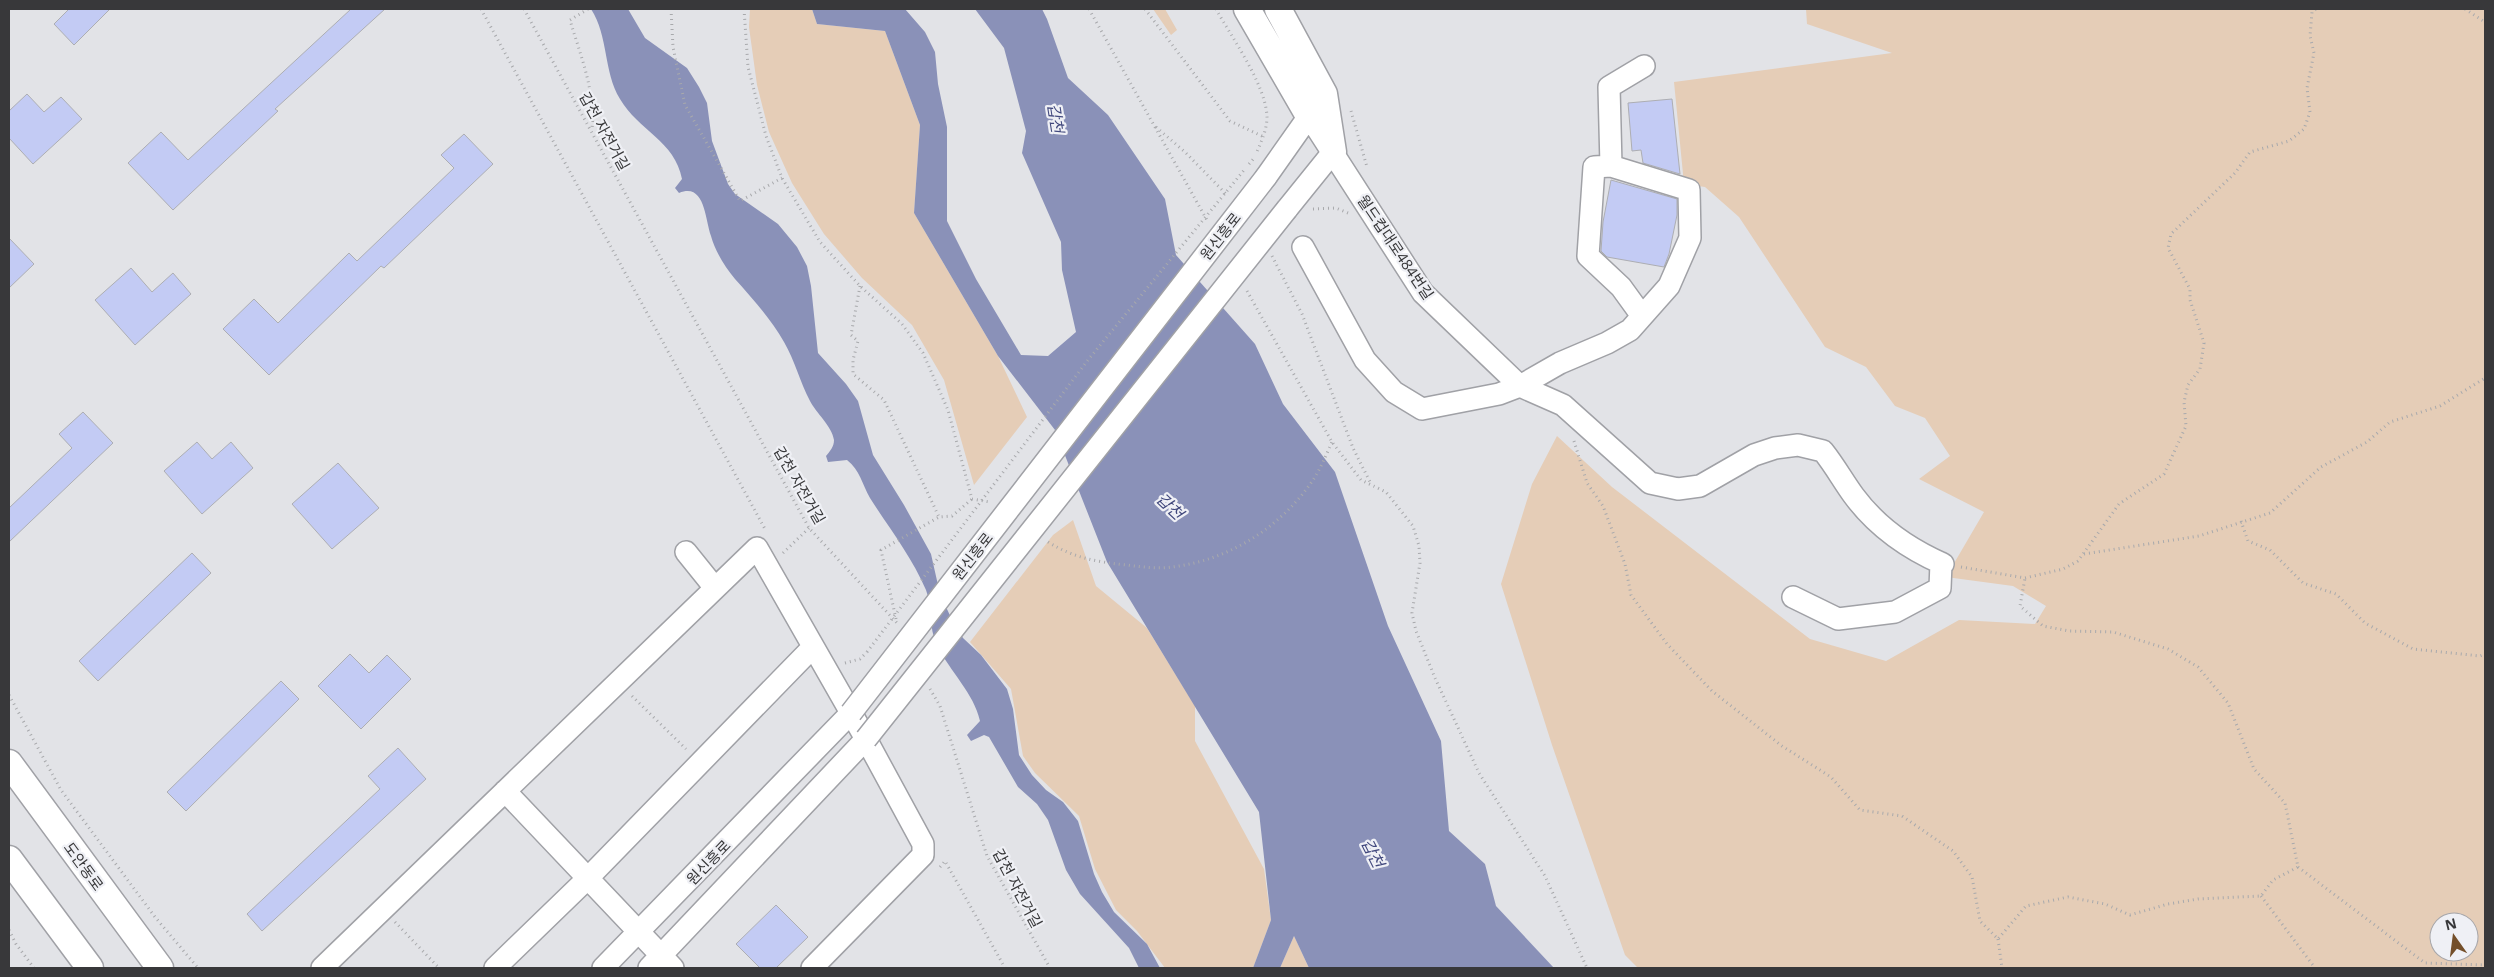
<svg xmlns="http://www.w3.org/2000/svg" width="2494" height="977" viewBox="0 0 2494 977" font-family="'Open Sans','Noto Sans KR',sans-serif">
<rect width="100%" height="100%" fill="#e2e3e7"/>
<!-- green -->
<path fill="#e5cdb7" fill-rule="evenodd" d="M750,9H812L817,24L885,31L920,125L914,213L998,356L1027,417L974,485L944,380L912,325L862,278L824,234L792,183L769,132L757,85L749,27Z
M1153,9H1165L1177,30L1171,35Z
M1806,9H2485V968H1638L1625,955L1552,745L1501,584L1532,484L1557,436L1612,487L1810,639L1886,661L1959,620L2035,624L2046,606L2013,586L1946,577L1984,512L1919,479L1950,456L1925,418L1895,406L1866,367L1825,347L1739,217L1705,187L1684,184L1674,82L1892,53L1807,24ZM2439,922H2469V952H2439Z
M1073,520L1096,586L1147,628L1195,706V741L1264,869L1271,920L1253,968H1165L1137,931L1116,910L1095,869L1079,816L1035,773L1023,756L1011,689L970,642L1053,535Z
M1294,936L1309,968H1280Z"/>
<!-- water -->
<path fill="#8a91b8" d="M591,9H628L645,38L687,68L699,87L707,103L712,141L728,184L735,194L778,224L797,247L807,266L811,286L818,353L846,384L858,401L873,455L904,505L931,554L940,594L953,622L963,638L981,655L1007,689L1013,709L1019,755L1032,775L1046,790L1063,802L1078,821L1094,874L1102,892L1114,912L1147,944L1160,968H1139L1129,948L1080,894L1066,870L1048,820L1037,804L1018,787L989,737L984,735L971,741L967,735L980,721C974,693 950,672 937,645C928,627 933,608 926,590C912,557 889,528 870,498C862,484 860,470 847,460L828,462L826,456C830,451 834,447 834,440C832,426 816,413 810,401C800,382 795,361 784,342C771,319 752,298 735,279C725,267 715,251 711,236C705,219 705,182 679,193L675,188L682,179C675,141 638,130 620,99C603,71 609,37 591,9Z
M812,9H905L925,32L935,52L938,84L947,127V221L976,279L1021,355L1048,356L1076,332L1062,270L1061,242L1022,153L1026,131L1004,48L975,9H1042L1047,19L1068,78L1108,115L1165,199L1176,255L1255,344L1283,404L1335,472L1388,626L1441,741L1449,831L1485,864L1496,906L1554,968H1309L1294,936L1280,968H1253L1271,920L1259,812L1107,562L1055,430L998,356L914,213L920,125L885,31L817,24Z"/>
<!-- building -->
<path fill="#c3cbf4" stroke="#adaeb3" d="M69,9H110L74,45L54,24Z
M351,9H385L275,109L278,111L173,210L128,163L161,132L188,160Z
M27,94L44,112L61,97L82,119L33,164L9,138V111Z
M1672,99L1680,174L1643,163L1641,150L1632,151L1628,103Z
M464,134L493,164L384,268L381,266L269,375L223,329L254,299L278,323L349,253L357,261L454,168L441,155Z
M1611,180L1677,199V215L1669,254L1664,267L1607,257L1601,251L1603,222Z
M9,238L34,264L9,288Z
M131,268L152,292L173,273L191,294L135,345L95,300Z
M83,412L113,443L9,542V508L72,448L59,434Z
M197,442L212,459L231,442L253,468L202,514L164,471Z
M338,463L379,508L332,549L292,504Z
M192,553L211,573L98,681L79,661Z
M350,654L369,673L387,655L411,679L361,729L318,686Z
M281,681L299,699L186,811L167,792Z
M398,748L426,779L262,931L247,914L380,789L368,776Z
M776,905L808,937L776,968H760L736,944Z"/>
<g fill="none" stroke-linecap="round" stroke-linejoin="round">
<!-- minor casing -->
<g stroke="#a0a1a6" stroke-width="24">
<path id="minor" d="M1611,166L1594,167L1588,256L1621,287L1642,316
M1266,177L1309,116L1423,293L1520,386L1560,363L1607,343L1630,330L1669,286L1690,238L1689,190L1611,166L1609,87L1644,66
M1287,209L1333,152
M1303,247L1365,360L1394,392L1422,409L1499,394L1520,386L1563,405L1650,483L1678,489L1700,486L1754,455L1775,448L1798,445L1823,451C1835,466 1843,481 1854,496C1877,527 1909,549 1943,564
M686,552L715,588
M1793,597L1838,619L1895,612L1940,588L1941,563
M505,791L673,968
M322,968L757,548L866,739L923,844V855L812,968
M495,968L588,878L813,647
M603,968L851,713
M649,968L866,739"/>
</g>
<!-- major casing -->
<g stroke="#a0a1a6" stroke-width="29">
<path id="major" d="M1247,9L1309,116
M1278,9L1324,94L1333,152
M9,763L160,968
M9,859L90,968"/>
</g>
<!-- path -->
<path stroke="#a8a9ac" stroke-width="3" stroke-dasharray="1 4" stroke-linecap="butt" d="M481,9L765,529
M524,9L809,528L897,623
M588,9L570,20C580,54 596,93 592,129
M671,9L673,47L685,105L740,201L782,178
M744,9L748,67L766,136L782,178L820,242L860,286L902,324L923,353L948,410L972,499L990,502
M1089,9L1208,222
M1145,9L1230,121L1264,137
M1216,9C1232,38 1266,85 1267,117C1267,130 1261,142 1256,154
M2465,9L2485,22
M1351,111L1367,167
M1156,127L1185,152L1227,195
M1313,209L1336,208L1348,213
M1272,256L1302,314L1353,448L1371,484
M860,286L851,335L858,341L853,360V374L884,400L939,517
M1247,291L1332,442L1361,480L1386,492L1413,526L1419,546L1420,563L1412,613L1416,631L1435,678L1479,773L1545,876L1587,968
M1574,441L1587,483L1603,506L1625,564L1631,595L1667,644L1712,691L1782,746L1831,777L1860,810L1902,816L1953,851L1972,877L1980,921L1998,939L2026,906L2068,897L2105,904L2130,915L2168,904L2198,899L2261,896L2273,880L2298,867L2285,803L2254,769L2228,703L2198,667L2168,649L2113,632L2069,631L2043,626L2020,606L2025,578
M2241,521L2248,541L2270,550L2303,583L2336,594L2365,623L2413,649L2480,656L2485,654
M1048,542C1074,558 1097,562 1127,565C1142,567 1158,569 1172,567C1230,560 1281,527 1313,480C1321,468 1326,455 1332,442
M783,553L809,528
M2084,554L2199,536L2270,513L2321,467L2367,442L2390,422L2440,406L2485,378
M1961,567L2025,578L2063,569L2078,561L2119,504L2164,474L2186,426L2184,402L2188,385L2200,369L2204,343L2190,300V289L2168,248L2171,234L2235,173L2250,152L2289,141L2304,129L2310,112L2307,88L2314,53L2310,36L2312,12L2316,9
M896,619L881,550L939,517L952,516L972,499
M845,663L860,659L867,652
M930,689L940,706L987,856L1050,968
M9,695L61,790L155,917L198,968
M632,696L686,749
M940,867L945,861L1005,968
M2298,867L2425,963L2485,965
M2261,896L2315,968
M395,922L439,968
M9,930L16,944L34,968
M1998,939L2002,968"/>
<!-- minor -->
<use href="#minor" stroke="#fff" stroke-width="21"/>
<!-- major -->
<use href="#major" stroke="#fff" stroke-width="26"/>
<!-- minor-bridge casing -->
<g stroke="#a0a1a6" stroke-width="24" stroke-linecap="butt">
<path id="minor-bridge" d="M851,713L1266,177
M866,739L1287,209"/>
</g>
<!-- path-bridge -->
<path stroke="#a8a9ac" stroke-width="3" stroke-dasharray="1 4" stroke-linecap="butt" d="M1249,164L1255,157
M867,652L1088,360L1245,169"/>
<!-- minor-bridge -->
<use href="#minor-bridge" stroke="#fff" stroke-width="21"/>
</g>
<g text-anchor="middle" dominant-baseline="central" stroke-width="4.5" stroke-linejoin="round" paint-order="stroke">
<!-- street labels -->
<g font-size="15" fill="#38383a" stroke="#eff0f5">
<text transform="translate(605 131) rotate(61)">갑천 자전거길</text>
<text transform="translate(1220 236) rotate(-52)">원신흥로</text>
<text transform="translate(1396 247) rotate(56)">월드컵대로484번길</text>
<text transform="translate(800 485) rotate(60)">갑천 자전거길</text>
<text transform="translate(972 556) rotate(-52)">원신흥로</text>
<text transform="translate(708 862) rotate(-46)">원신흥로</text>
<text transform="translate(84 866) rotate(54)">도안동로</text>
<text transform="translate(1018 888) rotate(62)">갑천 자전거길</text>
</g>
<!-- water labels -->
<g font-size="16" font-style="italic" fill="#41487d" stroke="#eff0f5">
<text transform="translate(1056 118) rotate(81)">갑천</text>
<text transform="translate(1170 506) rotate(43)">갑천</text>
<text transform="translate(1373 853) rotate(63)">갑천</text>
</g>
</g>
<!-- border -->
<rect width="2494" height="977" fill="none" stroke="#38383a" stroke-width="20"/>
<!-- north arrow -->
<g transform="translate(2454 937) rotate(346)"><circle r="24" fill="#eff0f5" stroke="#a6a6aa"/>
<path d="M0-4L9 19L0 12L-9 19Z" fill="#744f2a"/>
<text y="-8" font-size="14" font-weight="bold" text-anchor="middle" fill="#38383a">N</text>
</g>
</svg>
